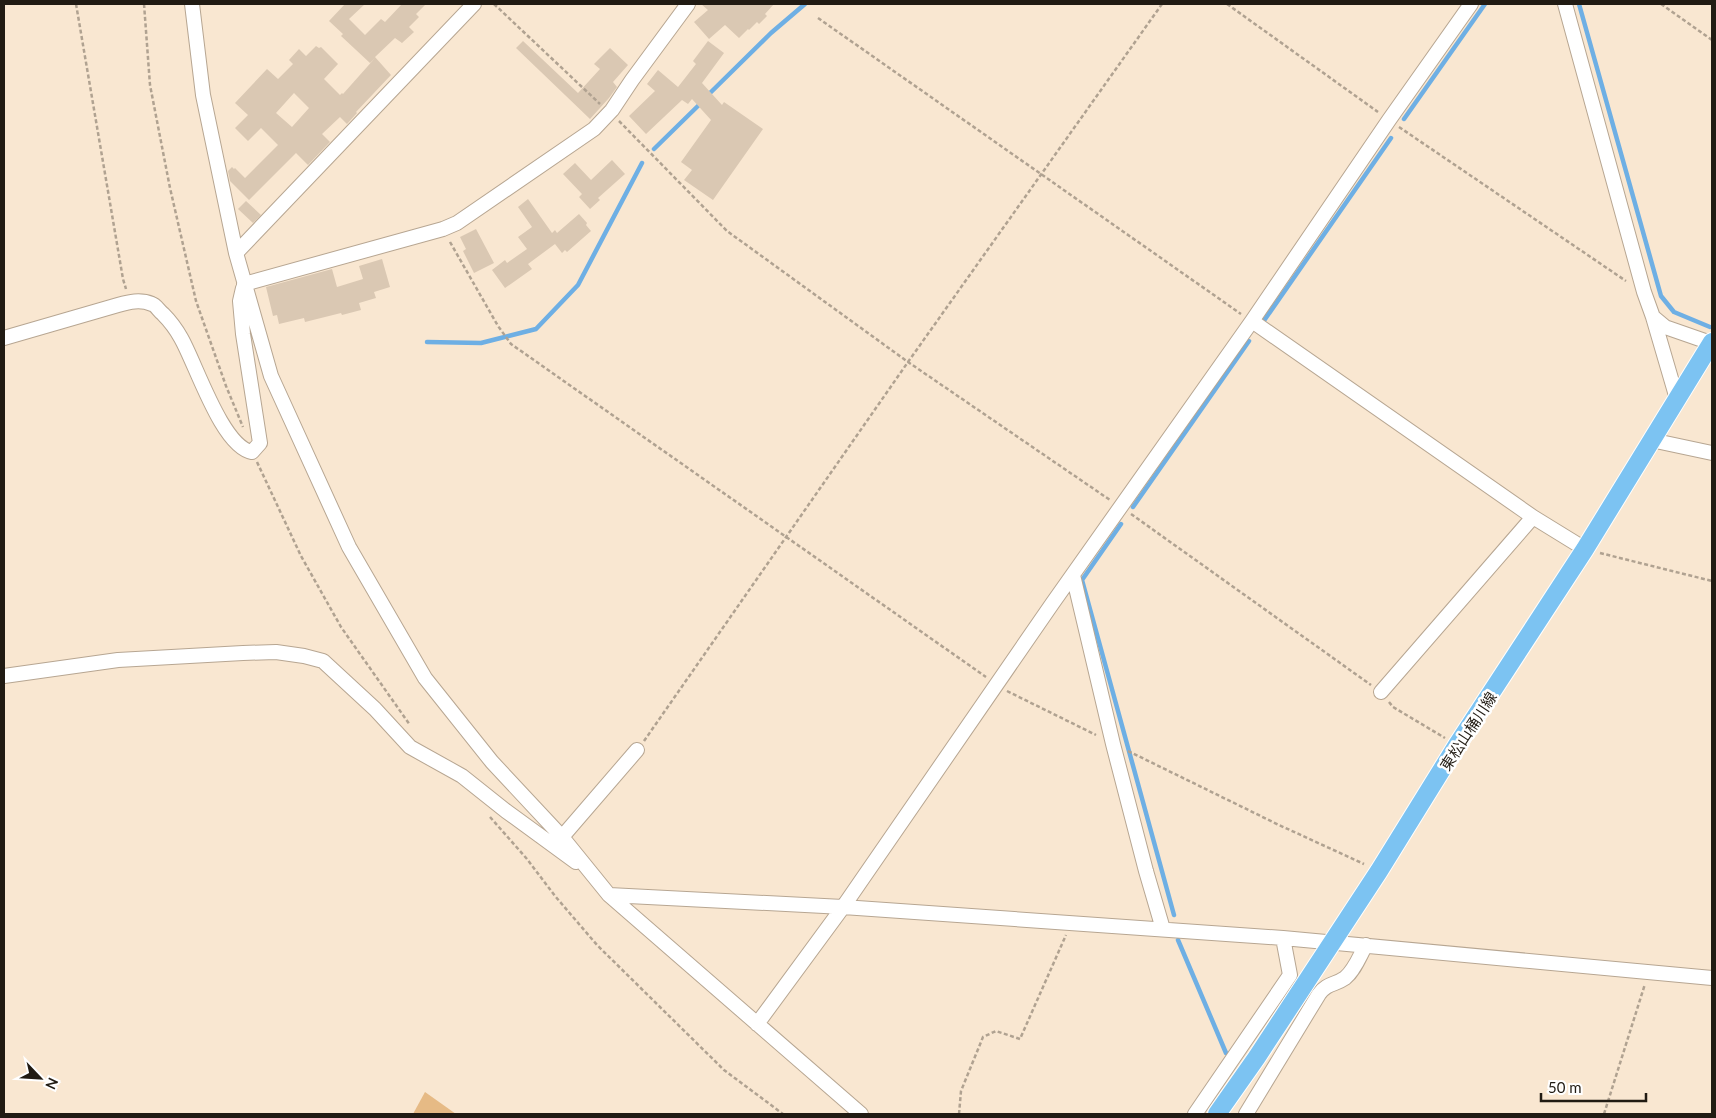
<svg xmlns="http://www.w3.org/2000/svg" width="1716" height="1118" viewBox="0 0 1716 1118" font-family="Lato,'Noto Sans JP',sans-serif">
<rect width="100%" height="100%" fill="#f9e7d1"/>
<!-- green -->
<path fill="#e6ba85" d="M425,1092L456,1114H413Z"/>
<g fill="none" stroke-linecap="round" stroke-linejoin="round">
<!-- stream -->
<path stroke="#6eafe4" stroke-width="4.5" d="M1579,4L1661,296L1674,312L1710,327
M708,95L771,33L805,4
M1404,119L1485,4
M654,149L701,103
M1263,322L1391,138
M427,342L481,343L536,329L578,285L642,163
M1133,507L1249,341
M1121,524L1082,580L1174,915
M1178,940L1226,1053"/>
</g>
<!-- building -->
<path fill="#dac8b3" fill-rule="evenodd" d="M345,4H365L349,19L365,35L381,19L385,22L402,4H426L416,14L419,17L409,27L414,32L402,43L395,38L375,57L391,75L356,112L357,113L347,124L340,117L322,134L330,142L308,165L296,153L249,200L230,181L228,171L232,167L234,169L235,168L245,178L278,145L261,128L248,141L235,128L248,115L235,103L267,69L278,79L293,64L289,60L299,49L306,56L316,46L319,48L321,47L338,64L324,79L340,95L342,93L343,94L375,58L370,63L341,36L343,34L329,21ZM294,93L309,108L292,127L276,113Z
M701,4H774L765,14L767,16L759,24L757,22L749,30L748,29L739,38L725,25L709,39L694,22L708,10Z
M523,41L578,93L600,69L594,64L610,48L628,65L613,82L617,87L609,98L590,119L516,48Z
M708,41L724,53L702,83L722,105L724,102L763,129L713,200L684,180L692,170L681,162L711,120L692,99L688,104L682,100L646,134L629,116L655,91L647,84L658,70L678,87L696,64L693,61Z
M612,160L625,174L598,198L600,200L590,209L579,197L582,194L563,174L575,163L591,180Z
M528,199L552,233L555,230L557,233L579,214L587,223L586,225L591,231L567,252L565,250L562,253L555,244L528,264L532,269L505,288L492,270L505,260L507,263L527,249L518,237L532,227L518,207Z
M246,201L261,215L253,223L238,209Z
M476,229L494,263L474,273L463,251L466,249L460,237Z
M382,259L390,287L374,292L376,298L359,303L361,310L342,315L341,313L305,322L304,318L279,324L277,315L273,316L266,287L332,269L337,287L363,279L359,266Z"/>
<g fill="none" stroke-linecap="round" stroke-linejoin="round">
<!-- minor casing -->
<g stroke="#b7a692" stroke-width="16">
<path id="minor" d="M192,4L203,95L236,253L271,376L349,547L425,678L492,762L562,837L609,895L861,1114
M1565,4L1644,292L1653,317L1665,327L1711,343
M236,253L474,4
M244,284L443,229L457,223L594,129L612,110L632,80L688,4
M1653,317L1677,399
M1252,321L1533,517L1585,549
M4,338L118,305C129,302 140,299 152,304C156,305 159,311 163,314C170,321 176,329 181,338C196,364 222,447 252,452L260,443L243,334L240,301L243,288
M1651,440L1712,453
M1073,575L1113,744L1146,871L1163,929
M4,676L118,660L243,653L276,652L304,656L323,661L375,709L410,747L462,776L506,811L576,862
M1381,692L1533,517
M562,837L637,750
M609,895L843,907L1283,938L1712,978
M757,1024L843,907L1052,604L1252,321L1389,120L1471,4
M1195,1114L1290,975L1283,938
M1246,1114L1319,994C1327,983 1335,985 1345,978C1355,970 1360,955 1366,945"/>
</g>
<!-- major casing -->
<g stroke="#fff" stroke-width="20">
<path id="major" d="M1217,1114L1257,1057L1379,871L1457,745L1585,549L1712,342"/>
</g>
<!-- path -->
<path stroke="#b0a291" stroke-width="2.5" stroke-dasharray="4 2.5" stroke-linecap="butt" d="M76,4L123,279L126,289
M144,4L150,85L170,188L196,301L226,386L243,427
M494,4L600,104
M1227,4L1378,112
M1661,4L1712,40
M818,18L1241,314
M619,121L727,231L908,362L1110,500
M1399,127L1626,281
M450,242L498,326L511,344L986,677
M257,462L301,556L341,627L410,725
M1131,514L1371,685
M1600,553L1712,581
M1007,691L1096,735
M1389,702L1393,707L1445,738
M644,741L908,362L1162,4
M1128,751L1279,825L1364,864
M490,817L527,859L555,896L597,945L724,1070L783,1114
M959,1114L961,1091L983,1037L996,1031L1020,1039L1066,935
M1604,1114L1645,984"/>
<!-- minor -->
<use href="#minor" stroke="#fff" stroke-width="14"/>
<!-- major -->
<use href="#major" stroke="#7cc3f2" stroke-width="18"/>
</g>
<g text-anchor="middle" dominant-baseline="central" stroke-width="5" stroke-linejoin="round" paint-order="stroke">
<!-- street labels -->
<g font-size="15" fill="#211b13" stroke="#fff">
<text transform="translate(1468 731) rotate(-57)">東松山桶川線</text>
</g>
</g>
<!-- border -->
<rect width="1716" height="1118" fill="none" stroke="#211b13" stroke-width="10"/>
<!-- north arrow -->
<g transform="translate(40 1078) rotate(115)" stroke="#ffffff" stroke-width="4" paint-order="stroke">
<path d="M0-4L9 19L0 12L-9 19Z" fill="#211b13"/>
<text y="-8" font-size="14" font-weight="bold" text-anchor="middle" fill="#211b13">N</text>
</g>
<!-- scale -->
<path d="M1541 1093v8h105v-8" fill="none" stroke="#211b13" stroke-width="2.5"/>
<text x="1548" y="1093" font-size="15" fill="#211b13" stroke="#ffffff" stroke-width="4" paint-order="stroke">50 m</text>
</svg>
